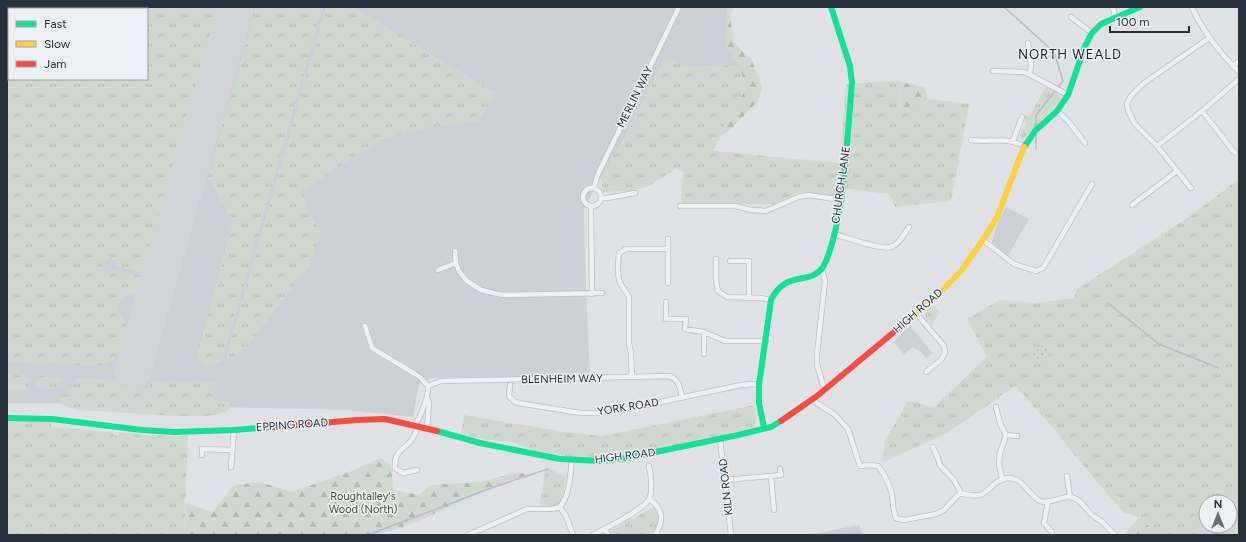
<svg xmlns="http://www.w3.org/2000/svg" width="1246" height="542" viewBox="0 0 1246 542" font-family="Figtree,sans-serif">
<defs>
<pattern id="grass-tufts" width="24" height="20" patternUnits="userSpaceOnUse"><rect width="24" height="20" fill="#d0d8cf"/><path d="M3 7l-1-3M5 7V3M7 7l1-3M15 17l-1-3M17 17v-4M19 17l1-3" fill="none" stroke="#b3bab3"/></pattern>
<pattern id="forest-firs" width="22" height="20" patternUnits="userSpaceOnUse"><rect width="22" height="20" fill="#d0d8cf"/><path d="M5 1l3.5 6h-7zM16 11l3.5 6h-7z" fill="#b3bab3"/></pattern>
<pattern id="park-dots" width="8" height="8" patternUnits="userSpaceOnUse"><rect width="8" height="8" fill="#d0d8cf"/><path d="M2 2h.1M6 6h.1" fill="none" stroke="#b3bab3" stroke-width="1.8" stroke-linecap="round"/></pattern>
</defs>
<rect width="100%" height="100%" fill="#dfe1e4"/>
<!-- built -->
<path fill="#cdd1d7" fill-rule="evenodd" d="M7,7H728L725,35L726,47L740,65L690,67L664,60L629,130L601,177L584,209L586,289L590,376L431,378L420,383L418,389L413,417L347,410L46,403H7ZM9,9H147V79H9Z
M1006,207L1029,219L1007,257L992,242L998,222Z
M910,326L933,353L926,358L921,352L913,347L904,354L893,342Z
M859,525L863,535H811L812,534Z"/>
<!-- grass -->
<path fill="url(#grass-tufts)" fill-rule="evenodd" d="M7,7H218L156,231L143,273L117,266L115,261L111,258L106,260L103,264V269L106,273L111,272L116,270L142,277L137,293C134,294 130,294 127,296C113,302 120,318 129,325C123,348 122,363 95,366L7,362ZM9,9H147V79H9Z
M256,7H322L222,361L211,365L204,366L199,361L198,351L233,222L208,176Z
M326,7H353L495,93L479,121L424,128L387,138L351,158L314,184L302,190L308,212L321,232L309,266L246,348L225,362Z
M664,60L690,67L740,65L745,91L727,116L721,135L713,151L840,163L846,84L898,81L900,109L920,106L928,99L969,104L951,201L895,207L889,194L840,188L837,196L799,192L775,204L681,203L683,172L676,169L649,186L629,191L603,192L601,177L629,130Z
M1046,87L1058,94L1060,98V101L1029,133L1024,138L1019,139L1020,134L1026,125L1025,116L1029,117Z
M1239,179V535H1158L1139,517L1123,512L1071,451L1055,430L1015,386L947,433L883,462L885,441L908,401L934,407L987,357L967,319L1000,300L1035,303L1074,298L1077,289L1135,252L1190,216ZM1206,502H1230V526H1206Z
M933,305L940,313L935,319L932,326C923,315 923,314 933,305Z
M7,374L25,376L29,377C30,382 30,386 26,390L7,391Z
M39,376L66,377C61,389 49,392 37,386L36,381Z
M78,378L113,380L150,389L152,381L216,382L215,392L212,393V397L217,401L229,402L230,407L227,412L207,416H177L78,410L66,407L61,403L59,398L72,389L75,381Z
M755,405L756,423L753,427L719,436L644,452L613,457L595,458H578L536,451L516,443L504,441L486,440L461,434L464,415L565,432L602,436Z
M7,418L52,419L51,427L112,432L114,435H118L119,432L144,435L188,436L184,535H7Z
M547,467L566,477C563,498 566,509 540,505L545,472Z
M655,507C661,517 660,527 650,535H612L610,530Z"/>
<!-- forest -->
<path fill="url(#forest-firs)" d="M728,7H734L730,16L734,43L751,59L763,88L757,102L728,132L721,135L727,116L745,91L740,65L726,47L725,35Z
M898,81L925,88L928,99L920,106L901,109Z
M381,458L391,465L393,490L419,495L430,485L481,482C491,480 518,469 527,475L507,481L420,520L406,526L375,535H184L186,503L212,512L234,485L260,482L291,492L349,472Z
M1139,517L1158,535H1124Z"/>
<!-- park -->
<path fill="url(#park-dots)" d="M1041,346L1045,347L1049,353L1048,356L1039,363L1034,361L1029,354Z"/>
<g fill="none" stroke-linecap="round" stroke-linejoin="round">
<!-- stream -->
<path stroke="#aec0ce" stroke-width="1.5" d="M1004,7L1054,52L1063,81L1036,115V127
M1036,133V149
M1109,304L1159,344L1219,368
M368,535L494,487L548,469"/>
<!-- runway -->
<path stroke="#d3d5d8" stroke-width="36" d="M133,371L236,7"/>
<!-- street casing -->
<g stroke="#bdbfc2" stroke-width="6">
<path id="street" d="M1113,7L1115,17
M1192,7C1203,32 1220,53 1239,72
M1071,17L1092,33
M1028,43L1031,62L1030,74
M1233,66L1239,61
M993,71L1025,72L1068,95
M1057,111L1068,121L1085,143
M1202,111L1235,153
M971,140C992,143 1004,136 1024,146
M1013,141L1022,117
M1157,146L1202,111L1239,79
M583 197a9 9 0 1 1 18 0a9 9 0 1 1-18 0Z
M594,188L598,174L679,7
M1191,188L1157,146L1134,123L1128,110L1127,103L1131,96L1144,83L1209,38
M601,198H607L635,193
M1132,205L1177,171
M591,206L592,294
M680,206H735L751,210L766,211L798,197L808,195L842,200
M834,234C845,237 880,250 890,247C899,245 904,234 909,227
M983,240L1014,264L1036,271L1043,268L1092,184
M455,251L456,263L459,271L467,281L481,290L502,295L602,293
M716,259V281L718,291L727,297L761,298L771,300
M730,261H749V297
M822,269L825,281L817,354V365L823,385
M438,270L456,263
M668,283V239
M666,302V319H686L685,329L704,332L725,341H766
M916,313L944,346L945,353L941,360L926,372
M365,326L372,348L415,374L421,378L428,386C429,395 420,420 414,425
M704,332V354
M632,377L631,354L629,343V297C626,291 622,287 620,283C617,275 618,261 619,253L626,249H668
M510,385L509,396L515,402L524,404L581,413H601L637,407L741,385L754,384L759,385
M428,386L441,381L670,376C679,380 680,388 682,397
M812,400L834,414L848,429L860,466L870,465L878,466C885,475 890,485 892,495C893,503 893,511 896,518L904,520L936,514L944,510L956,497L961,493C967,495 974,496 980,495C991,491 993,480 1008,478C1023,477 1028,495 1040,501C1050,505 1060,496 1070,497C1080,498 1085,508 1091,514C1094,517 1098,519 1101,521C1106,525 1110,530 1114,534
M996,407L1000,423L1006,435L1000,453L999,464L1002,479
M427,429L429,402L427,398
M1006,435L1017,436
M720,439L731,535
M933,447L937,456L940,465L954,480L961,493
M202,455V449L232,450
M231,467L234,430
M417,470L403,473L395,468C394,452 401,451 411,441C414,437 416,431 419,426
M771,476L774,510
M1067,476L1070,497
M725,480L781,475L780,469
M650,499C664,511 664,520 655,535
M1048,502L1044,523L1052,532
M560,507C570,495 570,475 572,460
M560,507L566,516L573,535
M605,528L608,535
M468,535L527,509C538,508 551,511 560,507
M593,535C604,529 648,508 650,497C653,487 651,476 649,466"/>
</g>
<!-- street -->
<use href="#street" stroke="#eeeff1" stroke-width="4.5"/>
<!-- fast -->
<path stroke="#16e098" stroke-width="6" d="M1024,147L1035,131L1057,111L1068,95L1085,46L1092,33L1101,24L1140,7
M7,418L52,419L142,430L174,432L234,430L274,427
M764,428L759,403V385L771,300C786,269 810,286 823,267C829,257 832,244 835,232C841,207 844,182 846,156C848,132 850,107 852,83L850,66L831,7
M437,431L480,443L560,459L601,461L627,458L738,435L771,427L781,421"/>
<!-- slow -->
<path stroke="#ffcf43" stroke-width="6" d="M900,327L938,295L960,272L983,240L997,217L1024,147"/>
<!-- jam -->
<path stroke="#f24e42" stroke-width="6" d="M781,421L817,396L900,327
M274,427L357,420L385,419L437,431"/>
</g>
<g text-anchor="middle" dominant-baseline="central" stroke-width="3" stroke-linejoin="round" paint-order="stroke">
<!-- street labels -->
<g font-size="11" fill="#27313c" stroke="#ecf0f4">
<text transform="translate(635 97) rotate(-64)">MERLIN WAY</text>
<text transform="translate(841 185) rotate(-82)">CHURCH LANE</text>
<text transform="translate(918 311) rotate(-41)">HIGH ROAD</text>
<text transform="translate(562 379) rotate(-1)">BLENHEIM WAY</text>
<text transform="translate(628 407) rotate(-9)">YORK ROAD</text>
<text transform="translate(292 425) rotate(-4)">EPPING ROAD</text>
<text transform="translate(625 456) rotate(-7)">HIGH ROAD</text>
<text transform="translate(726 487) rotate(-96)">KILN ROAD</text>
</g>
<!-- park labels -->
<g font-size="11" fill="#3f5735" stroke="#ecf0f4">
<text x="363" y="496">Roughtalley's<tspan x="363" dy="13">Wood (North)</tspan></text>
</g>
<!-- quarter labels -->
<g font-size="13" letter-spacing="1" fill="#1a222d" stroke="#ecf0f4">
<text x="1070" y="54">NORTH WEALD</text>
</g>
</g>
<!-- border -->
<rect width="1246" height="542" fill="none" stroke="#27313c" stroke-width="16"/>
<!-- legend -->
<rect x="8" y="8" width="140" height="72" fill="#ecf0f4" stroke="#9da4aa"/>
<rect x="16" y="21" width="20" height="6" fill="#16e098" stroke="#9da4aa"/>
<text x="44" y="28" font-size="12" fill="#27313c">Fast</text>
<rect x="16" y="41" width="20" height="6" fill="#ffcf43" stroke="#9da4aa"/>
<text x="44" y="48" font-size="12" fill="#27313c">Slow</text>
<rect x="16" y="61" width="20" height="6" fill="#f24e42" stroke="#9da4aa"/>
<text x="44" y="68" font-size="12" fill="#27313c">Jam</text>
<!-- north arrow -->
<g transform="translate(1218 514)"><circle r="19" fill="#ecf0f4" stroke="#9da4aa"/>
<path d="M0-3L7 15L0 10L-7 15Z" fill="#676f77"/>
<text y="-6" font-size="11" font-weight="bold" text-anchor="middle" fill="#27313c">N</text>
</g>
<!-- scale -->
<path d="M1110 26v6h79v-6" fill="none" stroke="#27313c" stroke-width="2"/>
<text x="1116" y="26" font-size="12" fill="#27313c" stroke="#ecf0f4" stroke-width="3" paint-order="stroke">100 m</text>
</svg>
